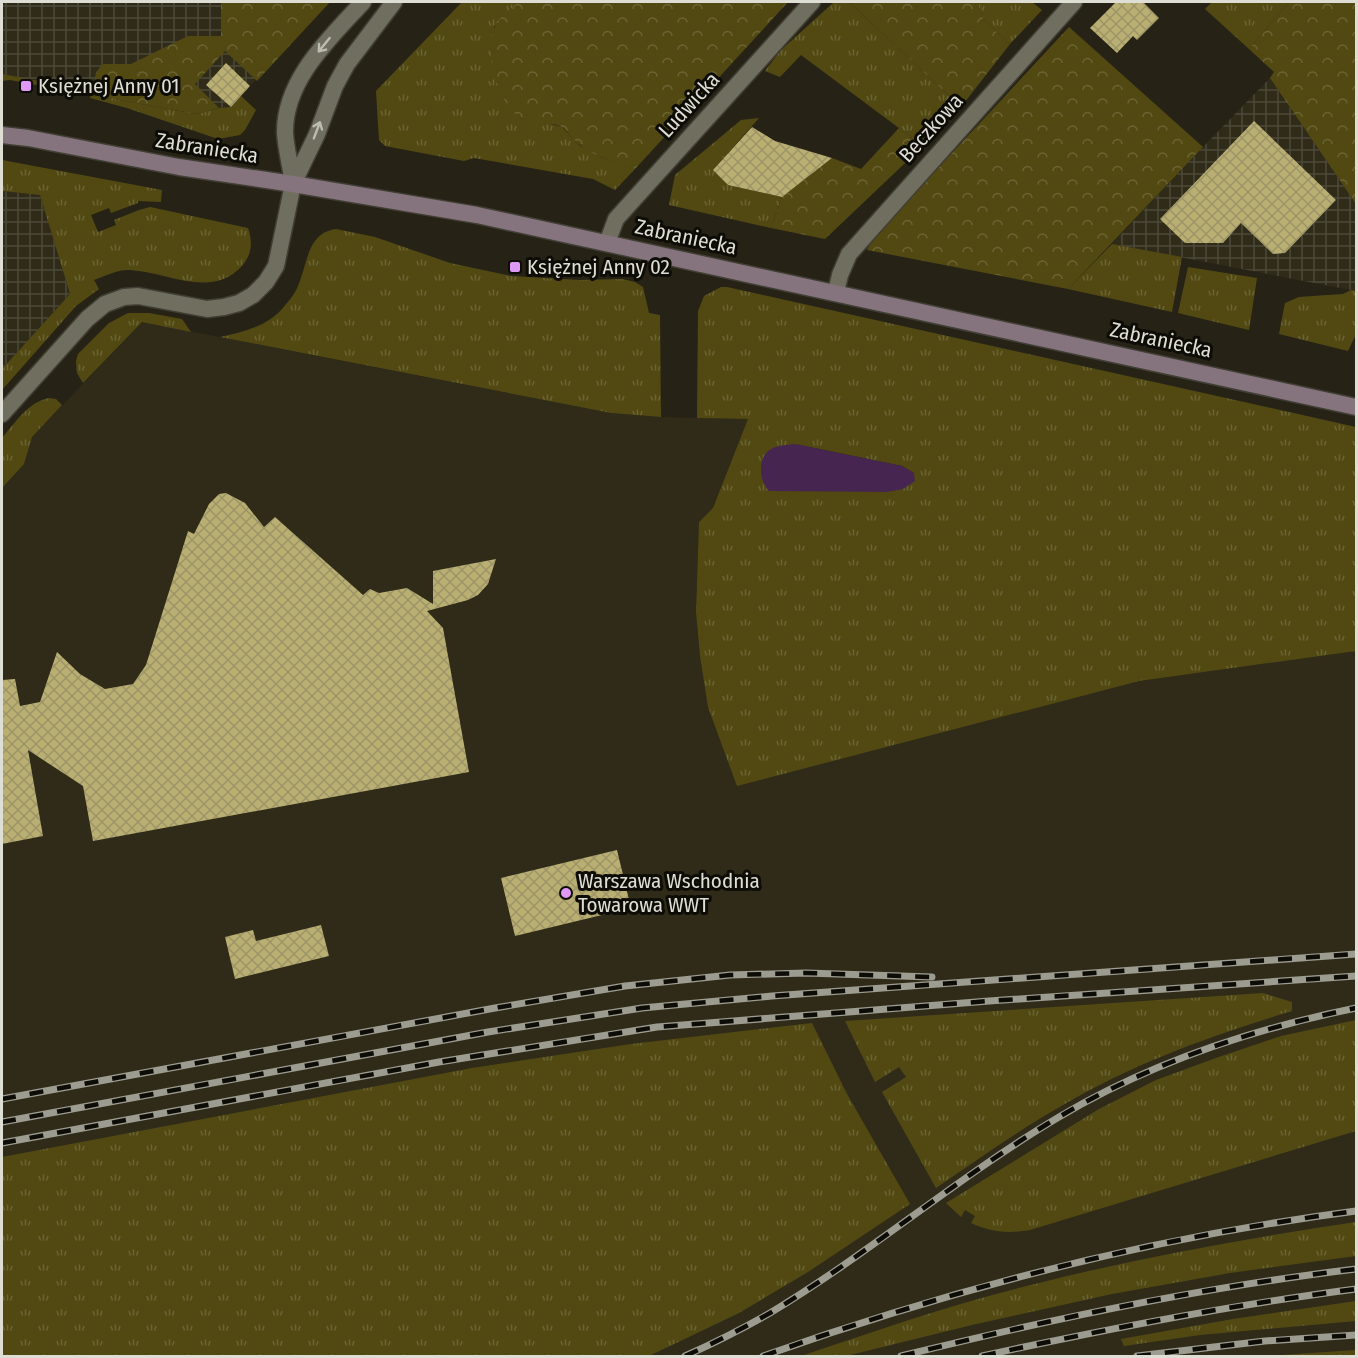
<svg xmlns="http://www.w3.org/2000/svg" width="1358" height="1358" viewBox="0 0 1358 1358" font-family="'Fira Sans Condensed',sans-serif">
<defs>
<pattern id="industrial-grid" width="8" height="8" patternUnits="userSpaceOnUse" patternTransform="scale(1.5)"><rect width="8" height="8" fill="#2f2b18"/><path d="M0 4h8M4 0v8" fill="none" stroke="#4d4939"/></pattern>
<pattern id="grass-tufts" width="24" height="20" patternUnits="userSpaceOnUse" patternTransform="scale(1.5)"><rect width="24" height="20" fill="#524912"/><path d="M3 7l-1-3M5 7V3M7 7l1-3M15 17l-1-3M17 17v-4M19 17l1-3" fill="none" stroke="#6a6334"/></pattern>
<pattern id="forest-crowns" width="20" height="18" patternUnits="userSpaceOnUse" patternTransform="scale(1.5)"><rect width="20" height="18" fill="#524912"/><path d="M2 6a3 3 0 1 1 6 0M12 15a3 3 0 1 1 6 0" fill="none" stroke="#6a6334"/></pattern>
<pattern id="building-cross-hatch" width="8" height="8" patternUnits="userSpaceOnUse" patternTransform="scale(1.5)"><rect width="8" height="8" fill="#baaf72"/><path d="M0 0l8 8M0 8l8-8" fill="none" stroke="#9c9466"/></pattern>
</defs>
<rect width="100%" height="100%" fill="#262316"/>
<!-- built -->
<path fill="#2f2b18" d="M142,322L611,413L661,417L748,419L713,508L699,522L696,612L700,656L1139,681L1356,651V1356H2V488L24,464L32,437Z"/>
<!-- industrial -->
<path fill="url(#industrial-grid)" d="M2,2H330L230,107L219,108L92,95L2,78Z
M1270,78L1356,204V291L1112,244L1203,147Z
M2,191L40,195L70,294L2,369Z"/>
<!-- grass -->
<path fill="url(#grass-tufts)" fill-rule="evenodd" d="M462,2H518L494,27L521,119L544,122L562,127L579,145L603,158L635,169L615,190L593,179L474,158L464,161L385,146L379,140L376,91Z
M834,2H849L961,107L923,146L801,55L780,77L765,71L780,51Z
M977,2H1032L1042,10L1010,44L984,20Z
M1212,2H1289L1249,49L1205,9Z
M2,74L92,91V95L196,114L219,108L230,107L241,96L256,110L245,130L240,135L218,139L127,108L90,98L91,95L10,80L2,81Z
M759,118L713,170L728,185L782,197L771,228L669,205L675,175L741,120Z
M2,160L162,190L161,202L138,201V203L111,213L109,208L91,215L98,232L116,225L114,220L139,210L150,207L248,228C253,242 252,255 241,267C210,299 168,272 130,270C118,269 105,276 94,280L99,289L76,306L2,390V369L70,294L40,195L2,191Z
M336,229L375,237L450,263L511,276L580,280L622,279L635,282L643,287L649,313L660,315L661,417L611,413L220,337C242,332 266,327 282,309C288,302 295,294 298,286C308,263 307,233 336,229Z
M1112,244L1182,257L1172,312L1068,289Z
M1188,267L1257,278L1249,330L1178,313Z
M721,287H727L1356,427V651L1139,681L737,786L708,707L700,656L696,612L699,522L713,508L748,419L697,418L698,311L704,296ZM795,444L902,466L914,473Z
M1351,290L1356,291V334L1348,351L1279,334L1285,303L1299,297L1343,294Z
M128,313H149L182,319L191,332L142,322L83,383L77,373L76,361L78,354L109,323Z
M49,398L56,399L62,405L32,437L24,464L2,488V438C15,423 28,402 49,398Z
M1263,993L1292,1002V1011C1213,1035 1134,1063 1063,1105C1019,1130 978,1159 936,1188L882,1092L906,1077L899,1067L875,1082L845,1021Z
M1356,1020V1131L1030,1230C1008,1234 991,1232 971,1223L975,1216L965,1210L961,1217L946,1203L1099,1109L1156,1080L1216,1058L1281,1036Z
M812,1023L847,1094L910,1204L808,1272L739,1313L649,1356H2V1157L472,1068L631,1044Z
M1356,1222V1256L1230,1273L1112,1294L972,1325L846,1356H801C878,1330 956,1303 1035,1284C1141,1257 1248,1238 1356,1222Z
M1356,1301V1321L1200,1335L1124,1346L1121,1339L1233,1319Z
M1356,1350V1356H1268Z"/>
<!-- forest -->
<path fill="url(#forest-crowns)" d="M221,2H330L257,81L225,51L195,84L219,108L196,114L92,95L96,72L103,64H131L188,36H221Z
M518,2H788L635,169C616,163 596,157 580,145C572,140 568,130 560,126C548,121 530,125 520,118C497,102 485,55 494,29C497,19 511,9 518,2Z
M849,2H977L984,20L1010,44L961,107Z
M1289,2H1356V204L1270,78L1274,72L1249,49Z
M1069,27L1203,147L1068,289L867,250L872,239Z
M899,128L923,146L825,239L771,228L782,197L832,158L861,169Z"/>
<!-- water -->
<path fill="#462650" d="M795,444L902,466L914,473L915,481L903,489L887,492L769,491C759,481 757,457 771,449C778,445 787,445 795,444Z"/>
<!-- building -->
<path fill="url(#building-cross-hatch)" d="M1116,2H1143L1159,18L1137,40L1133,36L1117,53L1090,28Z
M226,63L250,86L231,107L206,85Z
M1254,121L1336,200L1285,253L1273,254L1241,223L1223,243H1185L1160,219Z
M752,127L775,141L832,158L782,197L728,185L713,170Z
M226,493L245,503L264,527L275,517L363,595L370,589L379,593L407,588L433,604V571L496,559L488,584L478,595L468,600L427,611L443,628L469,772L93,841L83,786L28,750L43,836L2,844V680L15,679L20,706L40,702L57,652L80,674L105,689L133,684L146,665L188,531L194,534L209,504L219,494Z
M617,850L631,908L515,936L501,878Z
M321,925L329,956L235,979L225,937L253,930L256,941Z"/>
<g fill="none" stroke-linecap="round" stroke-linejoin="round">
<!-- minor casing -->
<g stroke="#413e35" stroke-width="19">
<path id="minor" d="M607,243L616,219L812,2
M836,292L840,275L849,254L1074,2
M2,414L87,319L105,304L124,297L138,296L207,309L224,307L239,303L253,295L266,282L276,266L293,184"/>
</g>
<!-- tertiary casing -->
<g stroke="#413e35" stroke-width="19">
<path id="tertiary" d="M293,184L317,134L335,86L347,64L394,2
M293,184C291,167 286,150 285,133C284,80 330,38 363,2"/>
</g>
<!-- secondary casing -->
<g stroke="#413e35" stroke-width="19">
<path id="secondary" d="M2,135L28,138L179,167L293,184L477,215L1356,407"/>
</g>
<!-- minor -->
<use href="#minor" stroke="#706e5e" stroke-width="16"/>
<!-- tertiary -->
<use href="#tertiary" stroke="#706e5e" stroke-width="16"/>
<!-- secondary -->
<use href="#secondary" stroke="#85747d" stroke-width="16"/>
<!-- rail casing -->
<g stroke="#9d9c91" stroke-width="7">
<path id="rail" d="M2,1099L495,1008L625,986L730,975L806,973L932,977
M2,1122L488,1032L642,1008L772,996L1356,954
M2,1143L439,1062L657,1027L989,1001L1356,976
M685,1356C714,1343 742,1329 770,1313C870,1253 959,1176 1059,1117C1150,1063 1253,1029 1356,1008
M763,1356C955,1288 1154,1237 1356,1211
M901,1356C1051,1319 1203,1287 1356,1269
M982,1356C1106,1329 1231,1305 1356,1289
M1137,1356L1265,1341L1356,1335"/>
</g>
<!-- rail -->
<use href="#rail" stroke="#0d0c07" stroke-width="4.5" stroke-dasharray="14" stroke-linecap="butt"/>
</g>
<!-- one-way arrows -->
<defs><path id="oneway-shaft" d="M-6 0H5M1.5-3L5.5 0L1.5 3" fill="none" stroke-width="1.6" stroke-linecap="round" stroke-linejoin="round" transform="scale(1.5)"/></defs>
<g stroke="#bebcb1">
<use href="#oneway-shaft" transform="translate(324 45) rotate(129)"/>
<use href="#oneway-shaft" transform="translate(317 130) rotate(-69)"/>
</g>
<!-- markers -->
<g fill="#dd99f3" stroke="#0d0c07" stroke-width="2">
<rect x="20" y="80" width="12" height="12" rx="3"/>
<rect x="509" y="261" width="12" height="12" rx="3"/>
<circle cx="566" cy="893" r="6"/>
</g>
<g text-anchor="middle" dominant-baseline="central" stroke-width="6" stroke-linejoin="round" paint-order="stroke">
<!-- poi labels -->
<g font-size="21" fill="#dfded5" stroke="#0d0c07" text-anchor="start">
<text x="38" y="86">Księżnej Anny 01</text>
<text x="527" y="267">Księżnej Anny 02</text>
<text x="578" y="881">Warszawa Wschodnia<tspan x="578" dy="24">Towarowa WWT</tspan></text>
</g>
<!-- street labels -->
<g font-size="21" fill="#dfded5" stroke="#0d0c07">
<text transform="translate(689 105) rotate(-48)">Ludwicka</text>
<text transform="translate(931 128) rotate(-48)">Beczkowa</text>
<text transform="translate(207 148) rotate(9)">Zabraniecka</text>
<text transform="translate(686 237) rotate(12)">Zabraniecka</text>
<text transform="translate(1161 340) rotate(12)">Zabraniecka</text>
</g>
</g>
<!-- border -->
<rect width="1358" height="1358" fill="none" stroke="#dfded5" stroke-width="6"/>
</svg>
